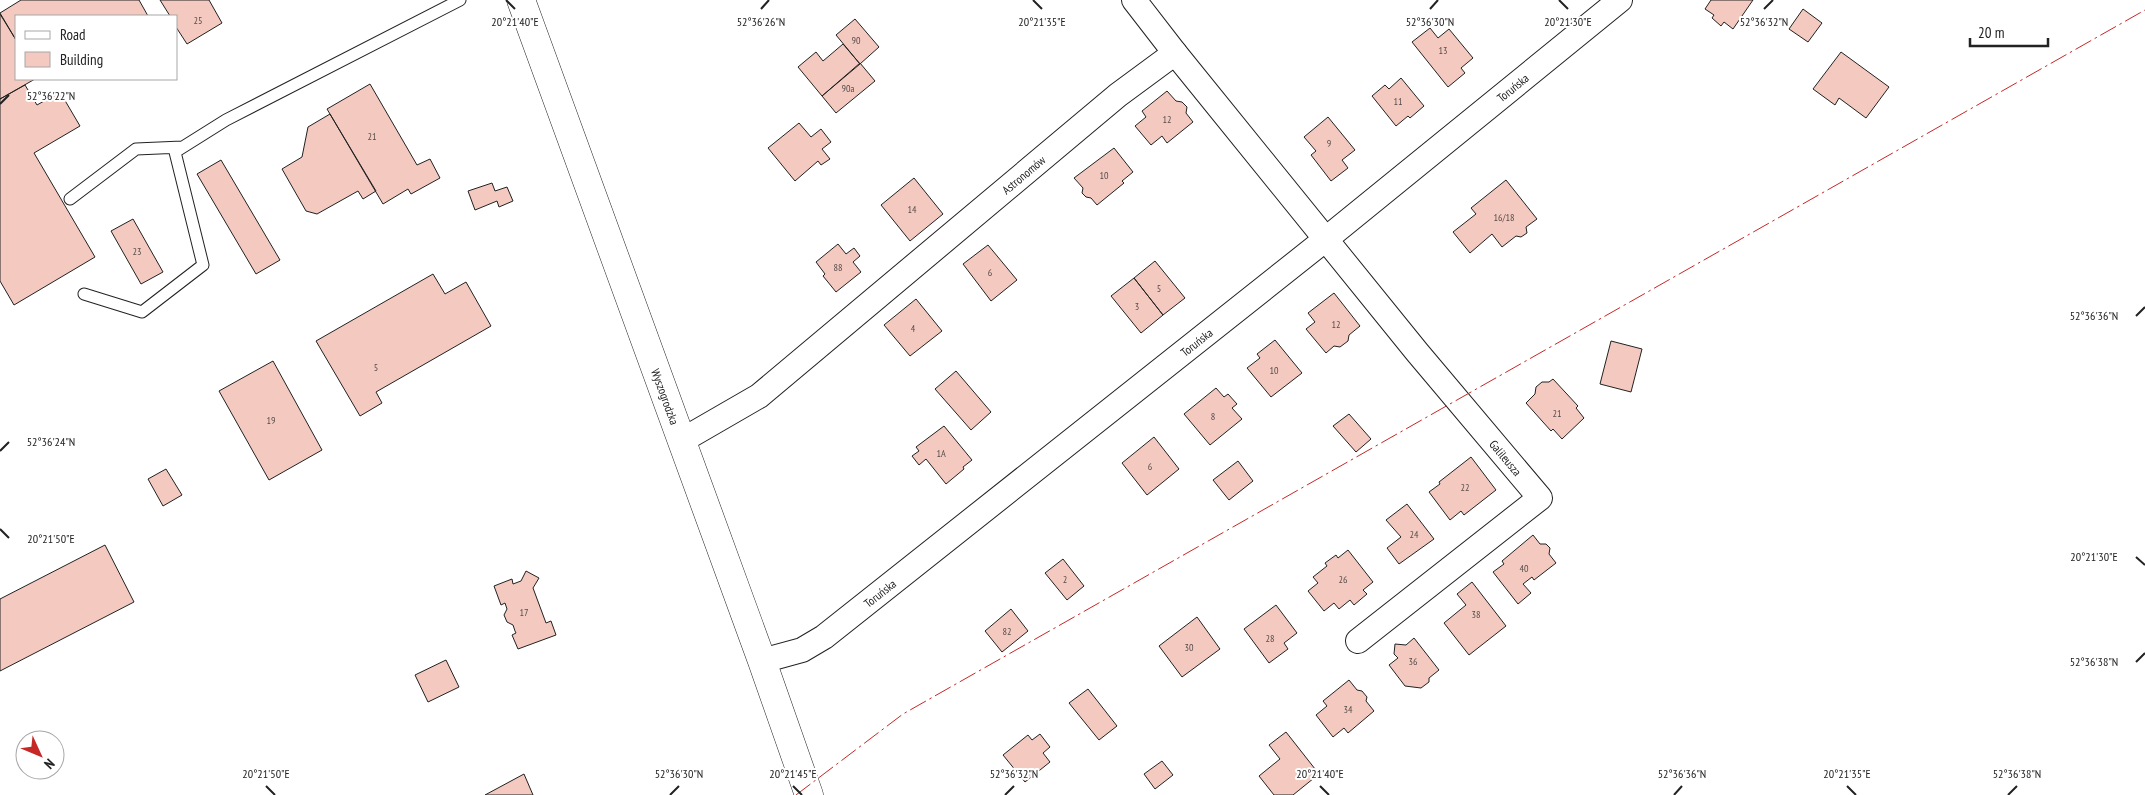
<svg xmlns="http://www.w3.org/2000/svg" width="2145" height="795" viewBox="0 0 2145 795" font-family="'PT Sans Narrow',sans-serif">
<rect width="100%" height="100%" fill="#fff"/>
<!-- building -->
<path fill="#f3c9c0" stroke="#222" d="M21,0H139L148,16H16V40L0,13Z
M160,0H209L222,23L187,44L176,27V16H170Z
M1711,0H1753L1733,29L1724,22L1721,26L1712,18L1714,15L1705,9Z
M1803,9L1822,23L1808,42L1789,29Z
M0,14L16,40V79H35L0,99Z
M855,19L879,47L860,64L836,35Z
M1430,28L1438,38L1449,29L1473,58L1461,68L1465,73L1448,87L1412,42Z
M843,44L860,64L822,96L798,67L816,52L823,61Z
M1841,52L1889,87L1866,118L1839,98L1835,105L1813,89Z
M860,63L875,81L836,113L822,96Z
M1401,78L1424,106L1410,118L1408,116L1396,126L1372,96L1385,85L1389,89Z
M370,84L417,165L430,159L440,178L411,194L408,189L383,204L327,109Z
M25,85L37,105L60,92L80,126L34,153L95,257L14,305L0,281V99Z
M1167,91L1176,101L1182,102L1187,107L1186,113L1193,122L1167,143L1162,136L1151,145L1135,126L1146,117L1142,111Z
M330,114L376,191L363,199L358,191L317,214L306,211L282,169L302,157L308,127Z
M1328,117L1355,150L1342,160L1348,168L1331,181L1311,155L1316,151L1304,137Z
M799,123L811,137L821,129L831,142L822,149L830,159L821,165L818,161L795,181L768,148Z
M1114,148L1133,172L1122,181L1124,183L1097,205L1091,198L1086,197L1082,193L1083,188L1074,178Z
M221,160L280,260L256,274L197,174Z
M914,178L943,214L910,241L881,205Z
M1506,180L1537,219L1526,227L1527,233L1521,237L1516,236L1502,247L1492,234L1470,253L1453,232L1476,214L1471,208Z
M492,183L495,191L507,187L513,201L499,207L497,201L475,210L468,191Z
M133,219L163,272L141,284L111,231Z
M838,244L846,254L854,248L860,256L853,262L861,272L836,292L823,276L825,274L816,262Z
M988,245L1017,280L991,301L963,264Z
M1155,261L1185,298L1163,315L1134,278Z
M433,274L445,294L466,282L491,326L376,392L382,403L360,416L316,341Z
M1134,278L1163,315L1141,333L1111,296Z
M1334,293L1360,326L1349,335L1348,341L1340,347L1334,346L1326,353L1306,329L1315,322L1308,313Z
M916,299L942,331L910,356L884,325Z
M1275,340L1302,373L1271,397L1247,368L1260,358L1257,354Z
M1611,341L1642,349L1631,392L1600,384Z
M273,361L322,450L269,480L219,391Z
M956,371L991,412L971,430L935,389Z
M1553,379L1578,406L1576,408L1584,418L1562,439L1553,429L1551,431L1526,403L1535,394L1536,387L1542,382H1549Z
M1216,388L1224,397L1228,394L1237,404L1232,408L1242,419L1210,445L1184,414Z
M1349,414L1371,439L1356,452L1333,426Z
M944,426L972,460L963,467L964,469L946,484L926,459L919,465L912,456L919,451L916,447Z
M1154,437L1179,469L1147,495L1122,463Z
M1471,457L1496,490L1464,515L1461,511L1450,520L1429,492L1440,484L1439,482Z
M1238,461L1253,481L1229,500L1213,480Z
M166,469L182,495L163,506L148,479Z
M1407,504L1434,539L1399,564L1387,548L1401,537L1386,520Z
M1533,535L1540,544H1546L1550,548L1549,554L1556,563L1534,580L1532,577L1523,584L1531,593L1518,604L1493,572L1504,564L1502,561Z
M105,545L134,602L0,671V599Z
M1348,550L1373,582L1363,590L1367,594L1354,605L1350,600L1339,609L1334,603L1324,611L1308,591L1318,583L1313,577L1327,566L1325,563L1336,555L1338,558Z
M1063,559L1084,586L1067,600L1045,573Z
M526,571L539,578L533,588L546,623L551,621L556,635L518,649L512,635L516,633L515,631L513,625L507,622L504,615L507,609L505,603L501,605L494,586L512,579L513,584L521,581Z
M1472,582L1506,626L1469,655L1444,623L1466,605L1457,594Z
M1276,605L1297,633L1284,643L1288,649L1269,663L1244,629Z
M1011,609L1028,631L1002,652L985,631Z
M1197,617L1220,649L1182,677L1159,646Z
M1414,638L1439,670L1429,678V682L1421,688L1405,686L1389,665L1398,658L1394,654L1395,644L1406,645Z
M446,660L459,687L428,702L415,675Z
M1349,680L1357,690L1362,691L1367,697L1366,701L1374,711L1348,733L1344,728L1333,737L1316,715L1327,706L1323,701Z
M1088,689L1117,726L1099,740L1069,703Z
M1286,732L1319,774L1293,795H1274L1259,776L1280,759L1269,745Z
M1040,734L1050,747L1043,753L1050,762L1025,782L1003,755L1028,735L1032,740Z
M1162,761L1173,775L1155,789L1144,774Z
M524,774L533,795H485Z"/>
<g fill="none" stroke-linecap="round" stroke-linejoin="round">
<!-- service casing -->
<g stroke="#222" stroke-width="13">
<path id="service" d="M70,199L136,149L182,147
M84,294L142,312L203,265L175,152L226,120L460,0"/>
</g>
<!-- minor casing -->
<g stroke="#222" stroke-width="26">
<g id="minor">
<path d="M1134,0L1175,53"/>
<path id="s1" d="M681,441L759,396L1118,95L1175,53L1417,352L1540,498L1358,641"/>
<path id="s2" d="M762,661L802,650L824,637L1326,239L1620,0"/>
</g>
</g>
<!-- primary casing -->
<g stroke="#222" stroke-width="29">
<g id="primary">
<path id="s3" d="M521,0L762,661L809,795"/>
</g>
</g>
<!-- service -->
<use href="#service" stroke="#fff" stroke-width="11"/>
<!-- minor -->
<use href="#minor" stroke="#fff" stroke-width="24"/>
<!-- primary -->
<use href="#primary" stroke="#fff" stroke-width="28"/>
<!-- power -->
<path stroke="#c62828" stroke-width="1" stroke-dasharray="18 4 2.5 4" stroke-linecap="butt" d="M796,795L903,714L2145,10"/>
</g>
<!-- ticks -->
<path fill="none" stroke="#222" stroke-width="2" d="M506,0L515,9M1033,0L1042,9M1559,0L1568,9M761,9L769,0M1430,9L1438,0M1764,9L1773,0M0,104L9,95M2136,316L2145,307M0,451L9,442M0,529L9,538M2136,557L2145,565M2136,662L2145,653M266,786L275,795M793,786L802,795M1320,786L1329,795M1847,786L1856,795M670,795L679,786M1005,795L1014,786M1674,795L1682,786M2008,795L2017,786"/>
<g text-anchor="middle" dominant-baseline="central" stroke-width="4" stroke-linejoin="round" paint-order="stroke">
<!-- number labels -->
<g font-size="10" fill="#564c4a">
<text x="198" y="20">25</text>
<text x="856" y="40">90</text>
<text x="1443" y="50">13</text>
<text x="848" y="88">90a</text>
<text x="1398" y="101">11</text>
<text x="1167" y="119">12</text>
<text x="372" y="136">21</text>
<text x="1329" y="143">9</text>
<text x="1104" y="175">10</text>
<text x="912" y="209">14</text>
<text x="1504" y="217">16/18</text>
<text x="137" y="251">23</text>
<text x="838" y="267">88</text>
<text x="990" y="272">6</text>
<text x="1159" y="288">5</text>
<text x="1137" y="306">3</text>
<text x="1336" y="324">12</text>
<text x="913" y="328">4</text>
<text x="376" y="367">5</text>
<text x="1274" y="370">10</text>
<text x="1557" y="413">21</text>
<text x="1213" y="416">8</text>
<text x="271" y="420">19</text>
<text x="941" y="453">1A</text>
<text x="1150" y="466">6</text>
<text x="1465" y="487">22</text>
<text x="1414" y="534">24</text>
<text x="1524" y="568">40</text>
<text x="1065" y="579">2</text>
<text x="1343" y="579">26</text>
<text x="524" y="612">17</text>
<text x="1476" y="614">38</text>
<text x="1007" y="631">82</text>
<text x="1270" y="638">28</text>
<text x="1189" y="647">30</text>
<text x="1413" y="661">36</text>
<text x="1348" y="709">34</text>
</g>
<!-- street labels -->
<g font-size="12" fill="#222" stroke="#fff">
<text stroke="none"><textPath href="#s2" startOffset="948">Toruńska</textPath></text>
<text stroke="none"><textPath href="#s1" startOffset="435">Astronomów</textPath></text>
<text stroke="none"><textPath href="#s2" startOffset="542">Toruńska</textPath></text>
<text stroke="none"><textPath href="#s3" startOffset="422">Wyszogrodzka</textPath></text>
<text stroke="none"><textPath href="#s1" startOffset="1152">Galileusza</textPath></text>
<text stroke="none"><textPath href="#s2" startOffset="138">Toruńska</textPath></text>
</g>
</g>
<g font-size="12" text-anchor="middle" fill="#222" stroke="#fff" stroke-width="4" stroke-linejoin="round" paint-order="stroke">
<text x="515" y="26">20°21'40"E</text>
<text x="1042" y="26">20°21'35"E</text>
<text x="1568" y="26">20°21'30"E</text>
<text x="761" y="26">52°36'26"N</text>
<text x="1430" y="26">52°36'30"N</text>
<text x="1764" y="26">52°36'32"N</text>
<text x="51" y="100">52°36'22"N</text>
<text x="2094" y="320">52°36'36"N</text>
<text x="51" y="446">52°36'24"N</text>
<text x="51" y="543">20°21'50"E</text>
<text x="2094" y="561">20°21'30"E</text>
<text x="2094" y="666">52°36'38"N</text>
<text x="679" y="778">52°36'30"N</text>
<text x="1014" y="778">52°36'32"N</text>
<text x="1682" y="778">52°36'36"N</text>
<text x="2017" y="778">52°36'38"N</text>
<text x="266" y="778">20°21'50"E</text>
<text x="793" y="778">20°21'45"E</text>
<text x="1320" y="778">20°21'40"E</text>
<text x="1847" y="778">20°21'35"E</text>
</g>
<!-- legend -->
<rect x="15" y="15" width="162" height="65" fill="#ffffff" stroke="#a7a7a7"/>
<rect x="25" y="31" width="25" height="8" fill="#ffffff" stroke="#a7a7a7"/>
<text x="60" y="40" font-size="15" fill="#222222">Road</text>
<rect x="25" y="52" width="25" height="15" fill="#f3c9c0" stroke="#a7a7a7"/>
<text x="60" y="65" font-size="15" fill="#222222">Building</text>
<!-- north arrow -->
<g transform="translate(40 755) rotate(134)"><circle r="24" fill="#ffffff" stroke="#a7a7a7"/>
<path d="M0-4L9 19L0 12L-9 19Z" fill="#c62828"/>
<text y="-8" font-size="14" font-weight="bold" text-anchor="middle" fill="#222222">N</text>
</g>
<!-- scale -->
<path d="M1970 38v8h78v-8" fill="none" stroke="#222222" stroke-width="2.5"/>
<text x="1978" y="38" font-size="15" fill="#222222" stroke="#ffffff" stroke-width="4" paint-order="stroke">20 m</text>
</svg>
